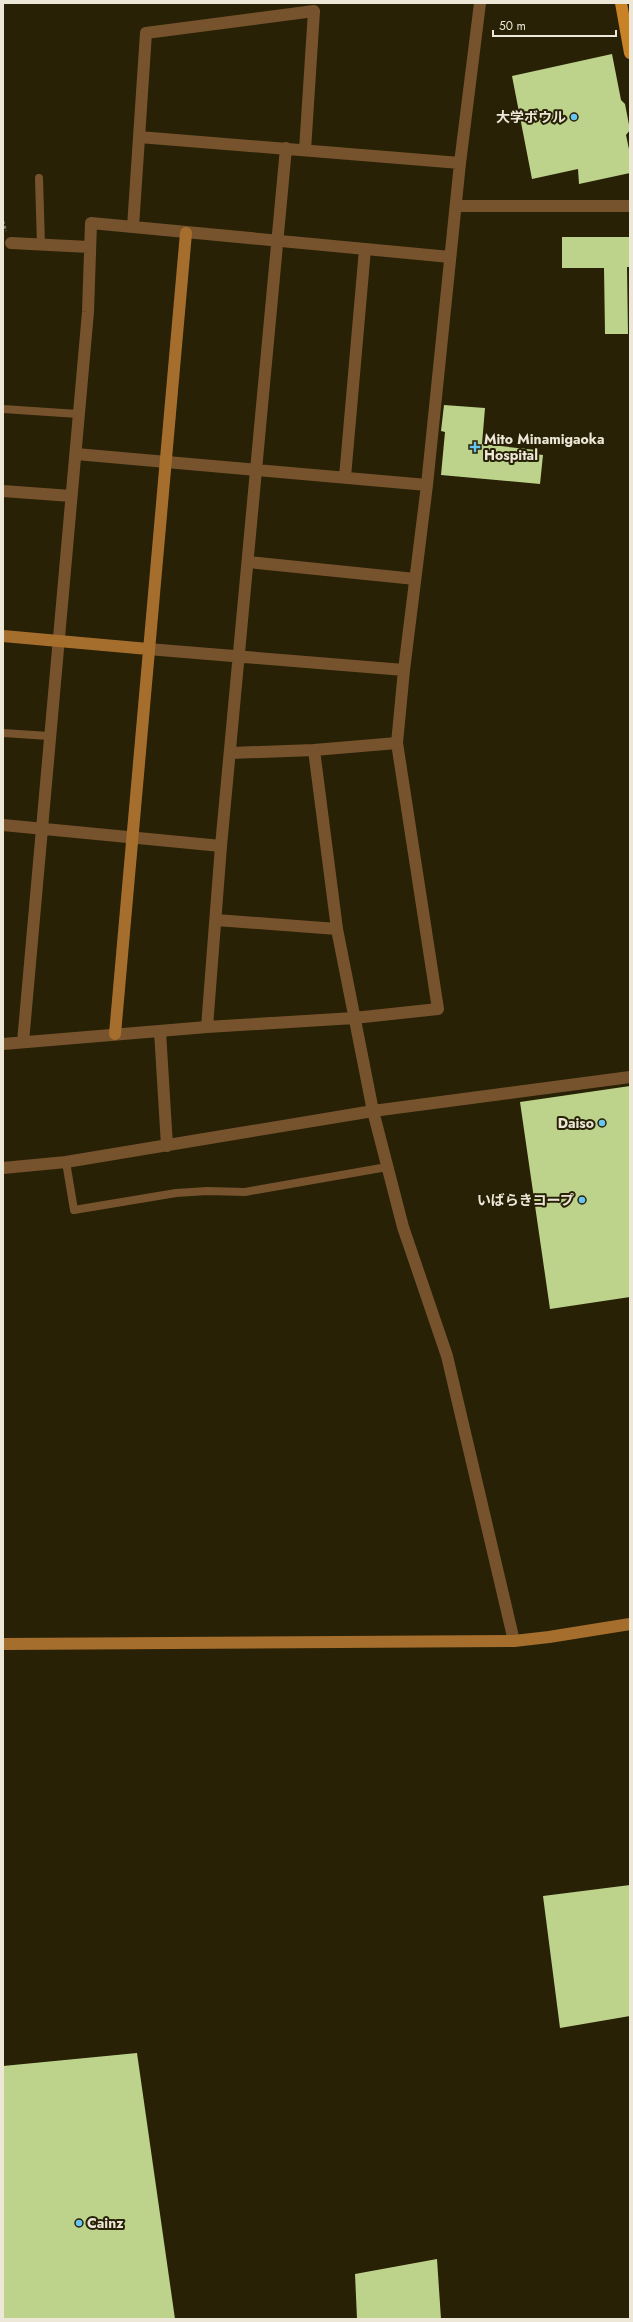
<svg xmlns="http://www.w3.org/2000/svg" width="633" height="2322" viewBox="0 0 633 2322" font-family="Jost,'Noto Sans JP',sans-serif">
<rect width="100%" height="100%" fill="#282106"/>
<!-- building -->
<path fill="#bdd38b" d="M612,54L621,100L625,104L630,130L626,135L630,154V173L579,184L578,169L532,179L512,76Z
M562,237H630V267H627L628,334H605L604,268H562Z
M444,405L485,408L482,444L536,450L535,454L543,455L540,484L441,475L445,432L441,431Z
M630,1086V1297L550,1309L520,1102Z
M630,1885V2016L560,2028L543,1896Z
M137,2053L175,2319H3V2066Z
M437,2259L441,2319H357L355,2274Z"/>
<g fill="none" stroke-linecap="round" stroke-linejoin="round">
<!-- path -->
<path stroke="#79735d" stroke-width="2.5" stroke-dasharray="3 2" stroke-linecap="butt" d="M3,221L6,231"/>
<!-- lane -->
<path stroke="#76532d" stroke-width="8" d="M39,178L41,245
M3,409L78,414
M3,733L49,736
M66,1162L74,1210L176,1193L207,1191L245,1192L387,1167"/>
<!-- street -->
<path stroke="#76532d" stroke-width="12" d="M139,137L460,163
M456,206H630
M133,227L146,33L314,11L305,150
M11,243L89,247
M76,454L427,485
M345,477L365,249
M3,491L71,496
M248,562L415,579
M148,649L404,670
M314,750L337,929L373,1111L403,1227L447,1356L514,1641
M231,753L314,750L397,743
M3,825L221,846
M216,920L337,929
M207,1027L221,846L286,148
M160,1031L167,1146
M23,1042L88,312L91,223L450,257
M3,1044L207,1027L354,1018L438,1009L397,743L404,670L427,485L460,163L480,3
M3,1168L66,1162L373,1111L630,1077"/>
<!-- secondary -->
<path stroke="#a66e2c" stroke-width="12" d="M3,636L148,649
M115,1034L186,233
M3,1644L514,1641L549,1637L630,1624"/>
<!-- primary -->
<path stroke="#ca8227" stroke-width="12" d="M621,3L630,53"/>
</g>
<!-- markers -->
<g fill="#68c4f0" stroke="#282106" stroke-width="1.5">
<circle cx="574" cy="117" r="4"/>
<path d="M473 441h4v4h4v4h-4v4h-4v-4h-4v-4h4z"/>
<circle cx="602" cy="1123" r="4"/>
<circle cx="582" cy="1200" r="4"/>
<circle cx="79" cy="2223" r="4"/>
</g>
<g text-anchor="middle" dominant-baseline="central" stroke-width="4" stroke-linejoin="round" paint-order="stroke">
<!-- poi labels -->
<g font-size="14" font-weight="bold" fill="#ece7d7" stroke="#282106" text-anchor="end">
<text x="566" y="117">大学ボウル</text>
<text x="484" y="439" text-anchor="start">Mito Minamigaoka<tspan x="484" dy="16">Hospital</tspan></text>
<text x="594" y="1123">Daiso</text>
<text x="574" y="1200">いばらきコープ</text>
<text x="87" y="2223" text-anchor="start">Cainz</text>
</g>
</g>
<!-- border -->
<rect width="633" height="2322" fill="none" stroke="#ece7d7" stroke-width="8"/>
<!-- scale -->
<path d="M493 30v6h123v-6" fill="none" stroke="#ece7d7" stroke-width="2"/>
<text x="499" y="30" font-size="12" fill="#ece7d7" stroke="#282106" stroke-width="3" paint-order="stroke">50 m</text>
</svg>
